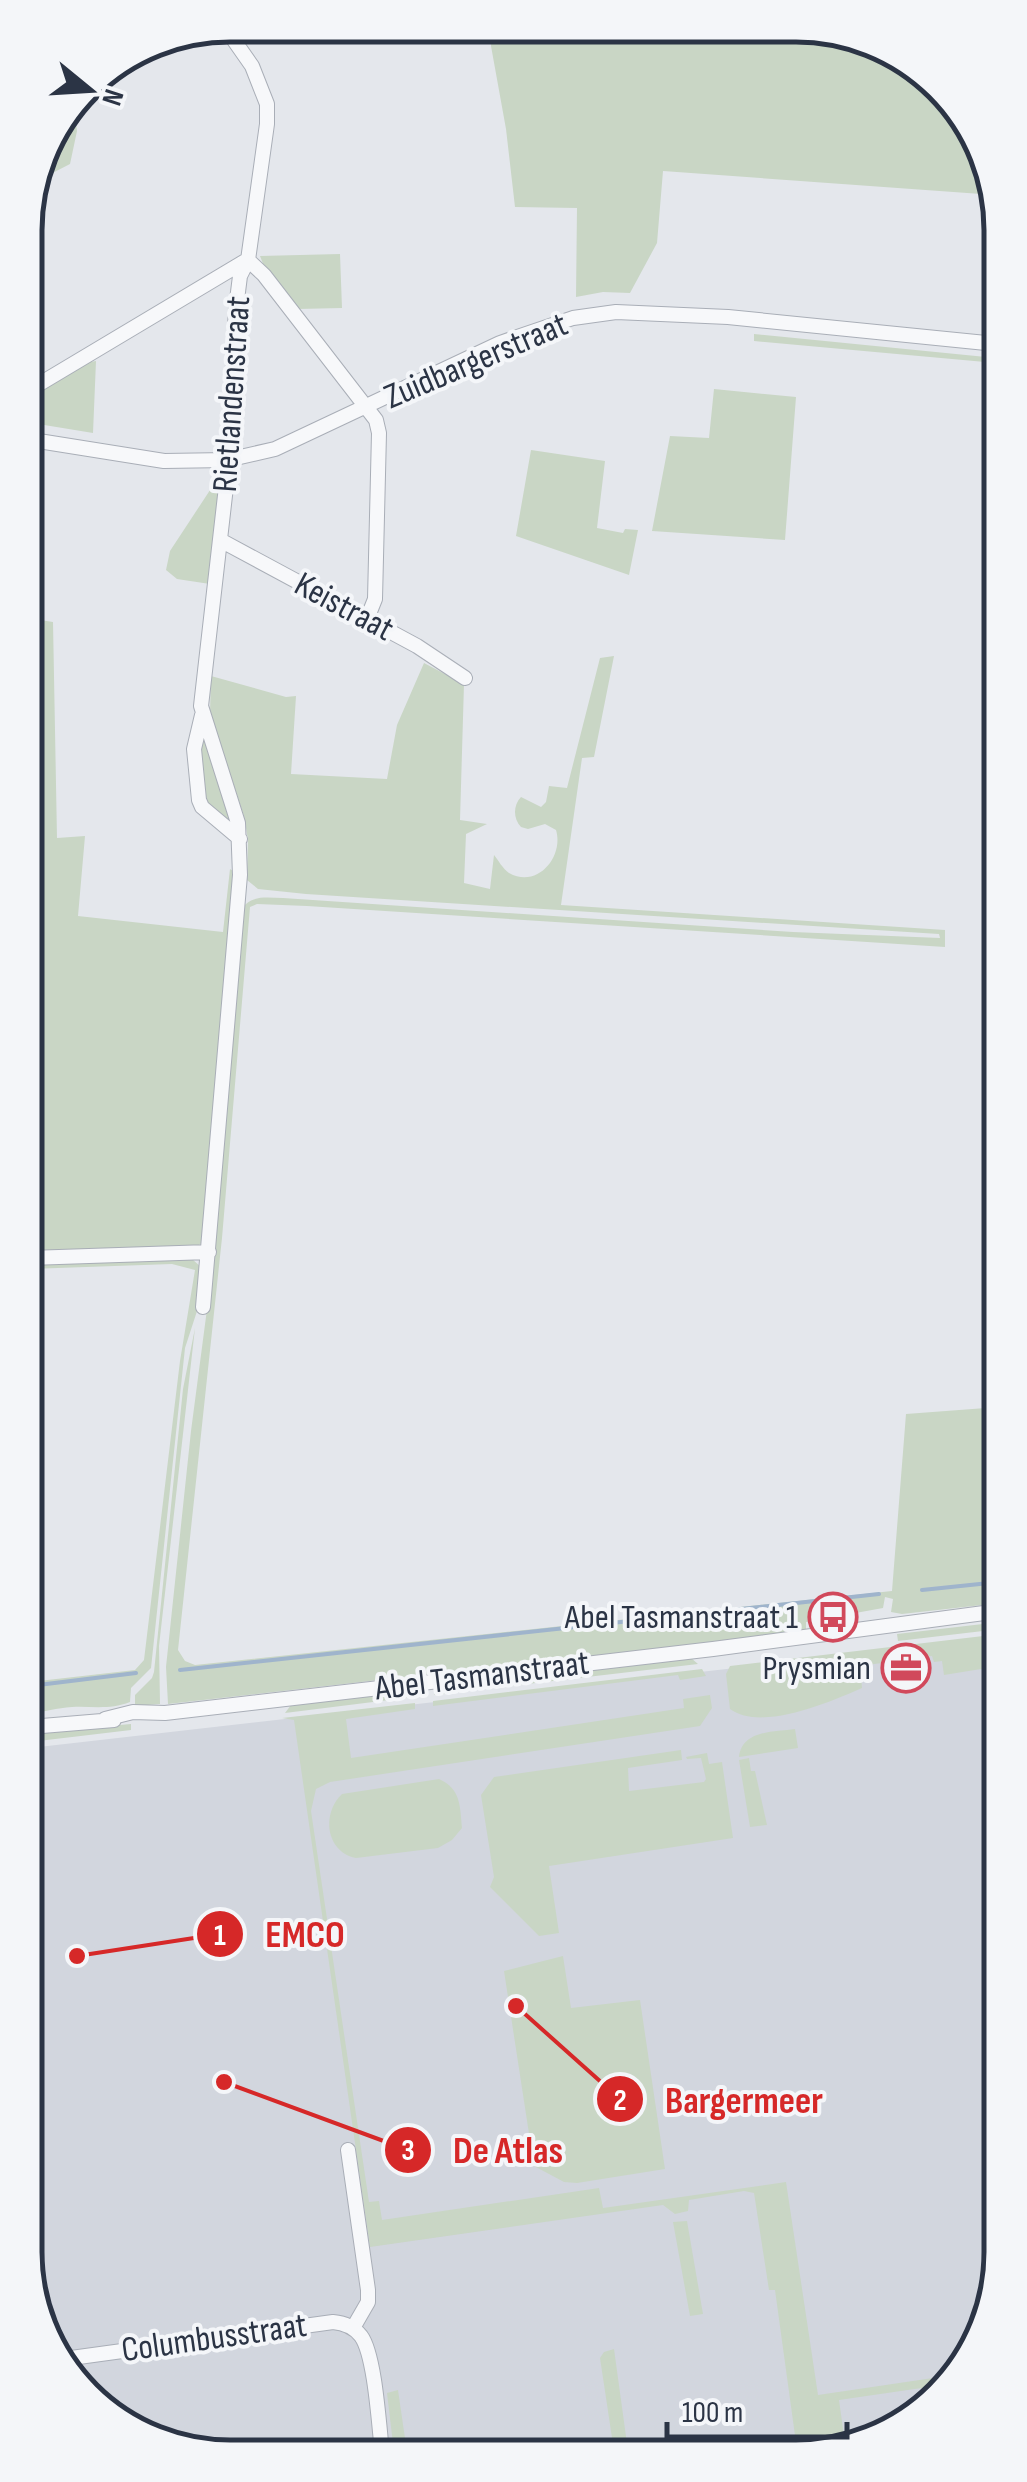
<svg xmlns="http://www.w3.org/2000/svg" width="1027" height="2482" viewBox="0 0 1027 2482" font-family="'Sofia Sans Condensed',sans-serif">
<rect width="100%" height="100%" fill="#e4e7ec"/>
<!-- built -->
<path fill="#d2d6de" d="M1000,1638L1002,2264L959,2377L849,2450L191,2453L86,2397L32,2304L30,1748Z"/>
<!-- green -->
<path fill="#c9d6c5" d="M492,27L837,29L941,85L995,178V195L663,171L657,243L630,293L603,292L576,297L577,208L515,207L506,129L491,46Z
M73,104L77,131L70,164L35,182L46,139Z
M340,254L342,308L298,309L264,266L260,256Z
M754,334L996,358V363L754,341Z
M96,361L93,433L26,422V395L77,364Z
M714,389L796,397L785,540L652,531L670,436L709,438Z
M531,450L605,461L597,528L623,533L625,529L638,530L629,575L516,536Z
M216,481H221L210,584L177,579L166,570L170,551Z
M27,618L53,622L57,838L85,836L78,916L223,932L230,869L236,873L204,1241L194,1249L29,1256Z
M614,656L594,757L582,758L561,905L945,930V947L307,906L257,904L250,907L222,1238L178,1650L185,1661L195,1665L892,1591L906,1414L999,1407L1000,1603L902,1614L891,1612L893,1599L885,1597L883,1608L806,1622V1631L798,1632L168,1704L166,1667L191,1431L209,1294L241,910C251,894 267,898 283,898L793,932L940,938L939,934L306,894L258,889L247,880L248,840L244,816L210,713L211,676L286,697L296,696L291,774L387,779L397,725L424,663L464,684L460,820L487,824L466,834L464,883L490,889L494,855C498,860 503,869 509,873C538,889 564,856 556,830L545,824L528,829L521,827C513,819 513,805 521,797L541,807L546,802L549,786L567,788L600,658Z
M200,726L236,832L202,800Z
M192,1259L201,1267L198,1308L185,1348L151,1668L131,1688L130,1702C110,1710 92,1706 72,1707C57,1708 44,1712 30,1713V1682L135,1670L144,1660L180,1361L195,1270L172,1264L29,1269V1260Z
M195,1328L159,1646L160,1704L135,1706V1695L152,1678L154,1672L183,1389Z
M1000,1622V1629L898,1641L897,1634Z
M1000,1634V1671L981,1669L944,1675L942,1661L934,1662L932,1656L860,1666L862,1688C830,1702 761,1732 730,1709L726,1674L730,1666Z
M691,1658L698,1664L434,1695L439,1687Z
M702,1669L706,1676L680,1680L678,1675L433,1706V1701Z
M405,1691L413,1697L285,1713L291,1705Z
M710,1695L712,1708L700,1726L330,1782L316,1789L311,1811L369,2202L379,2201L382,2220L599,2188L603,2208L786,2182L818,2395L960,2374L949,2384L839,2400L846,2450H797L775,2290H769L754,2193L744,2191L689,2200L688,2211L675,2214L663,2205L370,2247L294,1720L282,1718L415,1703V1709L346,1719L351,1758L684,1708L683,1699Z
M131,1724V1730L30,1742V1733Z
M795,1729L798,1748L739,1757C742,1730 773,1732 795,1729Z
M681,1750L682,1760L628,1768L629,1791L704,1782L706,1779L701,1758L687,1759L686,1757L707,1753L709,1764L722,1762L733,1838L549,1866L559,1933L539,1936L490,1887L494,1877L481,1795L494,1777Z
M749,1758L751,1771H755L767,1825L750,1827L739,1760Z
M439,1779C461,1789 460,1806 462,1828L452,1840L438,1848L356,1858C326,1852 321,1814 342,1794Z
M563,1956L571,2008L640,2000L665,2169L577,2183L564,2182L534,2166L504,1971Z
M687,2221L703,2314L690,2316L673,2222Z
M614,2349L628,2451H614L600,2358L604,2352Z
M398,2390L407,2452H394L387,2393Z"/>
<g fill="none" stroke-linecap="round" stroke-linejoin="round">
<!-- stream -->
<path stroke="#9fb4cc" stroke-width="4" d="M922,1590L999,1582
M180,1670L879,1594
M30,1686L136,1673"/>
<!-- minor casing -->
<g stroke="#a9aeb7" stroke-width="16">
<path id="minor" d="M248,260L264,275L376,420L379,433L375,599L367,619
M26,392L247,260
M26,439L164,461L227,460L275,449L500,343L573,318L616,312L728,317L996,344
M220,540L417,646L465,678
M202,715L194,749L199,800L202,807L240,839
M29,1258L209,1252
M203,1307L240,875L238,823L201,706L227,478L236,308L240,276L248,260L267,124V104L252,66L224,26
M105,1719L133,1712L165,1713L713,1649L984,1613L1000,1606
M30,1727L114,1720
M348,2150L368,2290V2302L353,2328
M64,2359L333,2322C344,2323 354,2327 361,2336C375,2355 379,2426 382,2452"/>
</g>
<!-- minor -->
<use href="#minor" stroke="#f7f8fa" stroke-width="14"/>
</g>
<!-- icons -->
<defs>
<g id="bus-ring" transform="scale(2.5)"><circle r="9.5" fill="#f4f6f9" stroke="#d1495b" stroke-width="1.5"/><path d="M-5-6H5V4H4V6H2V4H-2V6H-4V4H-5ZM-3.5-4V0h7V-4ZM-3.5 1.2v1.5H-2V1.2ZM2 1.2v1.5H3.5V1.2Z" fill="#d1495b"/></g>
<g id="office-ring" transform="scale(2.5)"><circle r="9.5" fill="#f4f6f9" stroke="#d1495b" stroke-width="1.5"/><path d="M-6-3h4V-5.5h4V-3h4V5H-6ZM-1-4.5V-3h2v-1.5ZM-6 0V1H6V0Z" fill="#d1495b"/></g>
</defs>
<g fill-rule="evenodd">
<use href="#bus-ring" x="833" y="1617"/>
<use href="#office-ring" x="906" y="1668"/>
</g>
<g text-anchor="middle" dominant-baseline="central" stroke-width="8" stroke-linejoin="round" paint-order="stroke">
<!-- street labels -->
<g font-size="35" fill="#2b3445" stroke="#f4f6f9">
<text transform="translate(476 361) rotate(-23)">Zuidbargerstraat</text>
<text transform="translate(232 394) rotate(-86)">Rietlandenstraat</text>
<text transform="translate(344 607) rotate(28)">Keistraat</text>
<text transform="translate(482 1676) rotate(-7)">Abel Tasmanstraat</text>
<text transform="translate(214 2338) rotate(-8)">Columbusstraat</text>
</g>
<!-- poi labels -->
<g font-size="35" fill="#2b3445" stroke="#f4f6f9" text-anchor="end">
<text x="798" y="1617">Abel Tasmanstraat 1</text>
<text x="871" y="1668">Prysmian</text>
</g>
</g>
<!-- crop -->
<path d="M0 0H1027V2482H0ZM230 42H796A188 188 0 0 1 984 230V2252A188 188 0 0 1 796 2440H230A188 188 0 0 1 42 2252V230A188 188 0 0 1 230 42Z" fill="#f4f6f9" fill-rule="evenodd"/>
<path fill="none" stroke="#2b3445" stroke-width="5" d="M230 42H796A188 188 0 0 1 984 230V2252A188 188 0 0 1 796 2440H230A188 188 0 0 1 42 2252V230A188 188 0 0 1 230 42Z"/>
<!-- callouts -->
<path fill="none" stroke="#d62828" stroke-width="4" d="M77 1956L220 1934M516 2006L620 2099M224 2082L408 2150"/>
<g fill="#d62828" stroke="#f4f6f9" stroke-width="4">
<circle cx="77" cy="1956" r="10"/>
<circle cx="516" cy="2006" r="10"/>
<circle cx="224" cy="2082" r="10"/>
<circle cx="220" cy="1934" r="25"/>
<circle cx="620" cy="2099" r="25"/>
<circle cx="408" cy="2150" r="25"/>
</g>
<g font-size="30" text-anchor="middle" font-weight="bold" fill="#fff">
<text x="220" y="1945">1</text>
<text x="620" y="2110">2</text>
<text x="408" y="2160">3</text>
</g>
<g font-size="38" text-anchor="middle" font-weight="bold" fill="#d62828" stroke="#f4f6f9" stroke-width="8" stroke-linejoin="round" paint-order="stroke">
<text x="305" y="1947">EMCO</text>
<text x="744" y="2113">Bargermeer</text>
<text x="508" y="2163">De Atlas</text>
</g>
<!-- north arrow -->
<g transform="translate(90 90) rotate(108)" stroke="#f4f6f9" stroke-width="8" paint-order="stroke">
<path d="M0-8L18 38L0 25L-18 38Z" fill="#2b3445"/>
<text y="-15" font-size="28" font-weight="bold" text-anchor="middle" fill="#2b3445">N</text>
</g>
<!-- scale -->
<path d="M667 2422v15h180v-15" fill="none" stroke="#2b3445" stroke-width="5"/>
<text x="682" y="2422" font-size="30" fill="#2b3445" stroke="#f4f6f9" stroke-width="8" paint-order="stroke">100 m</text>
</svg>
